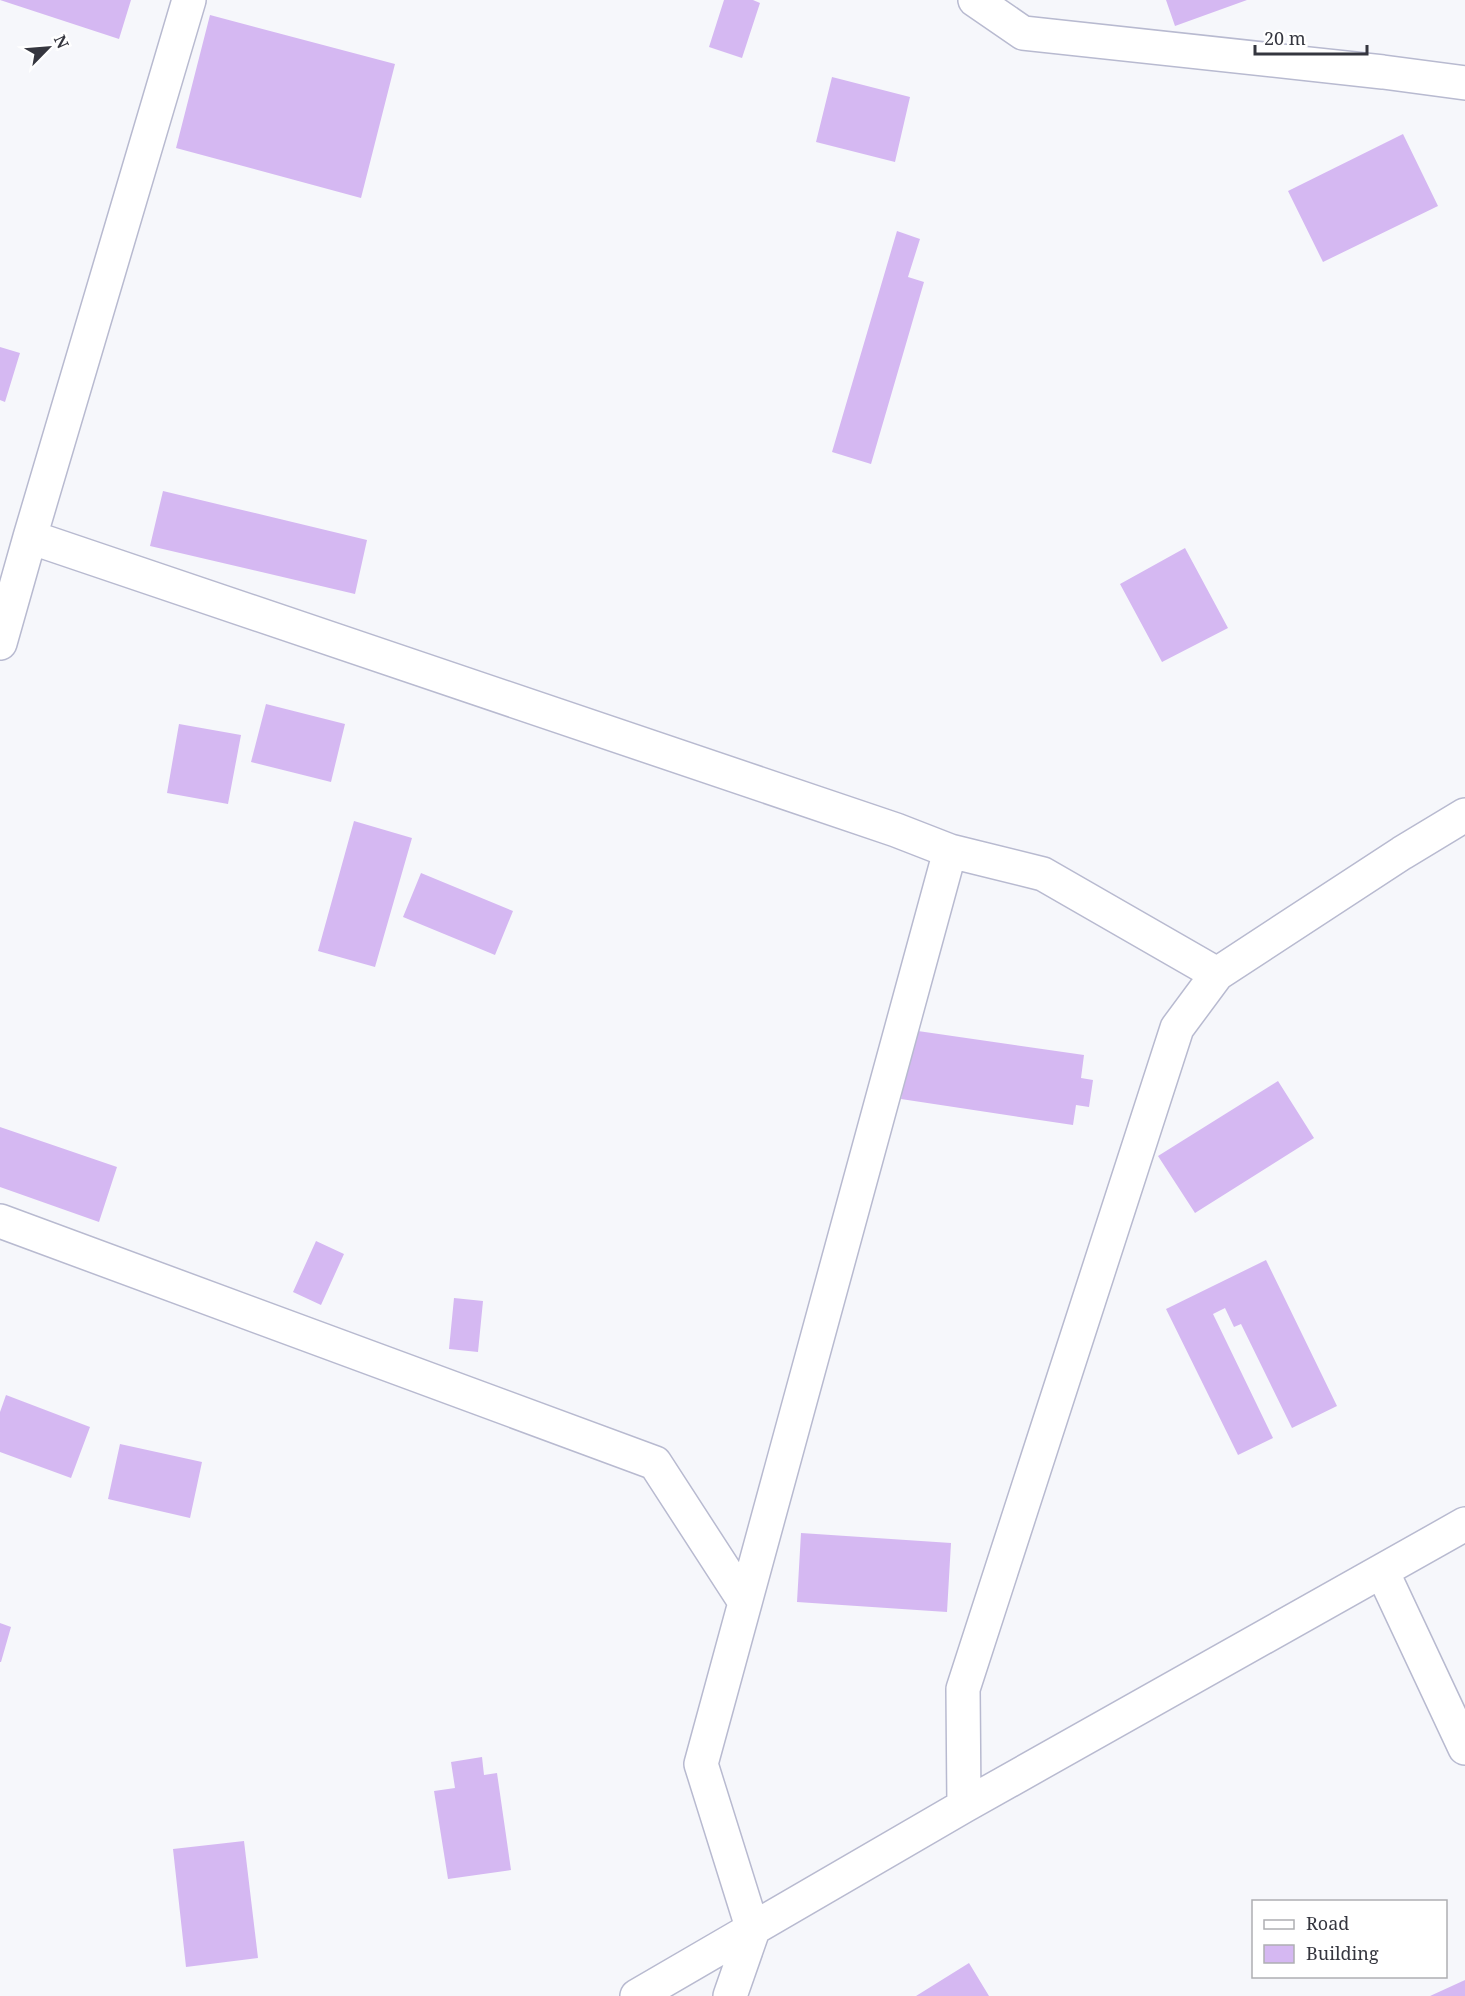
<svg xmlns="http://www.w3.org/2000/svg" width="1465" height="1996" viewBox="0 0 1465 1996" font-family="'Noto Serif',serif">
<rect width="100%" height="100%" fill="#f6f7fb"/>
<!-- building -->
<path fill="#d5b8f2" d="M0,0H131L119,39Z
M724,0H753L760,3L742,58L709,47Z
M1166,0H1247L1175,26Z
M210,15L395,64L361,198L176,148Z
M832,77L910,97L895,162L816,142Z
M1403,134L1438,206L1323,262L1288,191Z
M897,231L920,239L908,277L924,282L871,464L832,452Z
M0,347L20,353L5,402L0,400Z
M163,491L367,540L355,594L150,546Z
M1185,548L1228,628L1162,662L1120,584Z
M266,704L345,724L331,782L251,762Z
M179,724L241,735L228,804L167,793Z
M354,821L412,838L375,967L318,951Z
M421,873L513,911L495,955L403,917Z
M911,1030L1084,1055L1081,1078L1093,1080L1089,1107L1076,1105L1073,1125L901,1099Z
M1278,1081L1314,1138L1195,1213L1158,1156Z
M0,1127L117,1167L99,1222L0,1187Z
M316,1241L344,1254L321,1305L293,1292Z
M1266,1260L1337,1406L1292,1428L1241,1324L1234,1327L1225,1308L1213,1314L1273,1438L1238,1455L1166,1309Z
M454,1298L483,1301L478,1352L449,1349Z
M6,1395L90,1427L71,1478L0,1452V1412Z
M120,1444L202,1462L190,1518L108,1499Z
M801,1533L951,1543L947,1612L797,1602Z
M0,1623L11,1627L1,1662H0Z
M482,1757L484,1775L497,1773L511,1870L448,1879L434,1791L455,1788L451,1762Z
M244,1841L258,1958L186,1967L173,1849Z
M969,1963L989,1996H916Z
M1465,1980V1996H1430Z"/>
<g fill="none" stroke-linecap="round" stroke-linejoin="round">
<!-- minor casing -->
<g stroke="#b8bad0" stroke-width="36">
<path id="minor" d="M975,0L1023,33L1383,72L1465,83
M30,537L896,830L950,851L1043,874L1217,974
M0,643L30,537L189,0
M0,1221L655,1463L745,1602
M1382,1571L1465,1748
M964,1806L963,1689L1177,1028L1217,974L1402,853L1465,815
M637,1996L964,1806L1465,1524
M730,1996L753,1930L701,1764L950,851"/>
</g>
<!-- minor -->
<use href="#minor" stroke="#fff" stroke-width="33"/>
</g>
<!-- legend -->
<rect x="1252" y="1900" width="195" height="78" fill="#ffffff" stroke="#aeafb2" stroke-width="1.5"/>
<rect x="1264" y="1920" width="30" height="9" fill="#ffffff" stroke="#aeafb2" stroke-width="1.5"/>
<text x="1306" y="1930" font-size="18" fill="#35363f">Road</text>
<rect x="1264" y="1945" width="30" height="18" fill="#d5b8f2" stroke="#aeafb2" stroke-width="1.5"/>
<text x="1306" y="1960" font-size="18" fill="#35363f">Building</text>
<!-- north arrow -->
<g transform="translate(48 48) rotate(65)" stroke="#ffffff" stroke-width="4.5" paint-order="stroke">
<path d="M0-4.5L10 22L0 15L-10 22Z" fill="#35363f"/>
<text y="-9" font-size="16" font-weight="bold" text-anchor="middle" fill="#35363f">N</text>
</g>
<!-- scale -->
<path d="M1255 45v9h112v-9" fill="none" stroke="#35363f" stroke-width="3"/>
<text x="1264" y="45" font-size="18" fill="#35363f" stroke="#ffffff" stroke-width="4.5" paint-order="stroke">20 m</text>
</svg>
